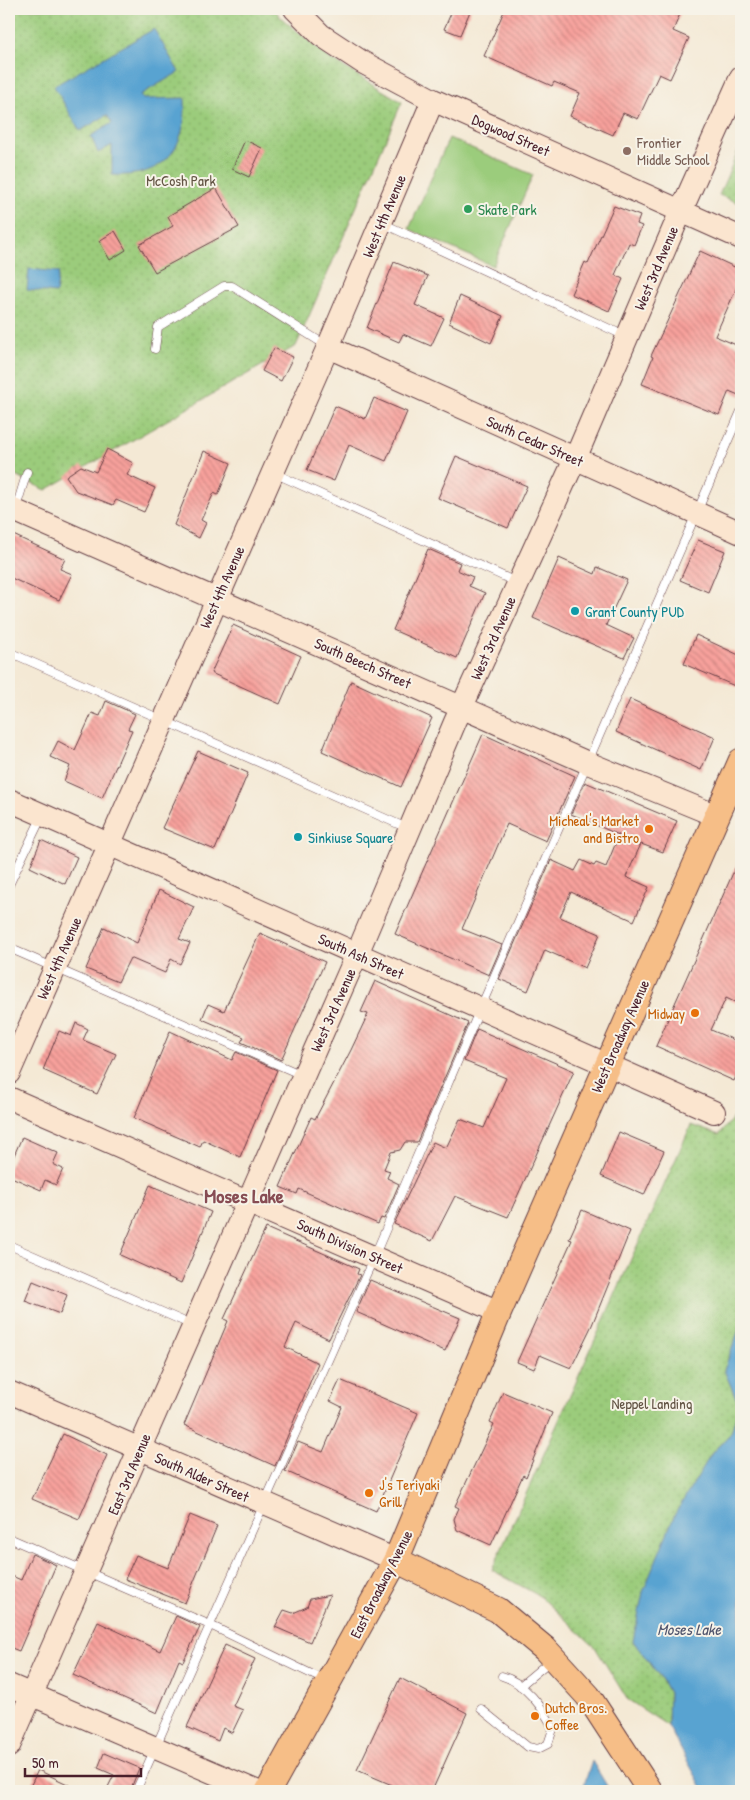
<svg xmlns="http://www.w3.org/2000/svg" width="750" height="1800" viewBox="0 0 750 1800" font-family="'Patrick Hand',sans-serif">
<defs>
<pattern id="park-dots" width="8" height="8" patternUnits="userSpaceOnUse" patternTransform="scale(1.25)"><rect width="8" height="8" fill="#9bcc7b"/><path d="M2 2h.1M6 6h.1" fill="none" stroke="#87af6a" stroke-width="1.8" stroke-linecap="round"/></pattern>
<pattern id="building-back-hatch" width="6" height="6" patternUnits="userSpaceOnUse" patternTransform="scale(1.25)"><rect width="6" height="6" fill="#f8a19c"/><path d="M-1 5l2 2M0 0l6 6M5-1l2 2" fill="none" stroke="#cb837f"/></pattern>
</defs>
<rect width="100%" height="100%" fill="#f7f3e8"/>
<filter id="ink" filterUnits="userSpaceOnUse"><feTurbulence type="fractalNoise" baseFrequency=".02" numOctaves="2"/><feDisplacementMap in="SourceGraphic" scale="10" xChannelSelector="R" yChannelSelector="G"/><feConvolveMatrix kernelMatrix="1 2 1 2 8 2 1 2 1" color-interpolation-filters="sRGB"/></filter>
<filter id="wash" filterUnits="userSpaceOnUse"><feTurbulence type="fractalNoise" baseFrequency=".0096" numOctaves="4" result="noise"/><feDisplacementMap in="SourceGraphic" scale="20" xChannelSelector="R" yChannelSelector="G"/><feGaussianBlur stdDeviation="1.12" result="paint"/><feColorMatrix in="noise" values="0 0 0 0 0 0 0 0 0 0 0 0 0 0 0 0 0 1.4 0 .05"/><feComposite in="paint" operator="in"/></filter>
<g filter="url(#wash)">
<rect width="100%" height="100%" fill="#f4e9d5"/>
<!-- grass -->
<path fill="#9bcc7b" stroke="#727653" d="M449,138L533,175L493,266L409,229Z"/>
<!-- park -->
<path fill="url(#park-dots)" stroke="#727653" d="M9,9H275L279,16L329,58L402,102L296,346L46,490L9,473Z
M741,144V204L719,195Z
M741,1108V1324L724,1370L739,1405L731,1433L712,1453L633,1641L661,1678L669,1693L668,1726L627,1699L595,1647L541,1597L492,1570L691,1125L719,1135Z"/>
<!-- water -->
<path fill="#59a3d1" stroke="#52617e" d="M154,29L179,72L140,95L143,99L185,98C187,148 165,178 112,175V145L98,153L91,136L112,123L107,115L80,131L54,86Z
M29,269L59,272L56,293L27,290Z
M741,1324V1791H704L668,1726L669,1693L661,1678L633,1641L643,1592L675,1514L712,1453L731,1433L739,1405L724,1370Z
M592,1761L610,1791H582Z"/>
<g id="blocks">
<!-- building -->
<path fill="url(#building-back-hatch)" d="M453,9H471L460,35L444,29Z
M505,9H682L673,31L689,38L670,79L659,74L638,119L623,113L613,135L570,116L580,93L554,82L552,86L484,56Z
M245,140L262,148L249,177L232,169Z
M216,188L239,227L155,272L139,245L173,226L168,216Z
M614,206L640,216L637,224L642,226L634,245L629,243L615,275L623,279L609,311L571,294L585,262L588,264Z
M115,231L126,250L110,260L99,241Z
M700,251L741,270V278L715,336L741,347V396L729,391L719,415L642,384L653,357L651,356Z
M394,262L428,276L415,305L444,318L431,346L403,334L399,342L367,328Z
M460,296L503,316L491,343L449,323Z
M274,348L293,357L281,381L262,371Z
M374,398L407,412L386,461L349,445L334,481L307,470L335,406L365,419Z
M107,449L133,463L127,475L155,488L144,512L116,500L113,505L76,491L66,476L81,466L96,472Z
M204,451L231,463L218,495L214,493L201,520L206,523L199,538L174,525Z
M456,456L527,486L508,528L438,498Z
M9,533L65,559L60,569L72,574L59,600L9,577Z
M698,540L725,551L708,592L680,580Z
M428,549L460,563L457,570L473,577L469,586L485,593L457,658L393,630Z
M559,558L595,574L597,567L627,580L606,625L634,638L624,658L533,618Z
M233,625L301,656L280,704L211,673Z
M696,635L741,656V677L737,687L684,664Z
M351,681L432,718L401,787L322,751Z
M630,699L715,737L701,770L616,732Z
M106,701L135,714L128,729L132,730L102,798L64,781L70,766L50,757L58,741L75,750L92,713L100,716Z
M483,734L575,776L546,841L507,824L462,929L502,945L489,975L395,934Z
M198,751L248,773L215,850L162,828Z
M585,782L677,821L663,852L641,844L626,877L649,887L634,921L571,892L560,917L600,934L585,968L545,950L528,991L499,979L551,860L575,871L581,860L594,866L596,863L606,867L619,835L571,814Z
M41,840L77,857L65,884L30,867Z
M741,855V1005L726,998L711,1030L741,1043V1065L734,1081L656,1046Z
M159,890L194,907L179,939L190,943L180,964L171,959L165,973L130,958L118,982L86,969L104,927L137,943Z
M260,933L325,962L281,1060L241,1042L244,1037L202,1019L208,1004L224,1011Z
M375,981L468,1023L417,1142H405L400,1150L391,1152L384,1169L390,1171L387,1178L399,1184L384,1219L381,1218L378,1224L299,1189L297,1194L280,1187L311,1117L315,1119L351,1050L368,1014L361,1012Z
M76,1023L88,1029L83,1040L116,1054L97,1094L43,1070L59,1031L71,1036Z
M477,1029L574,1071L508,1217L455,1196L432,1241L394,1224L433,1142L446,1148L460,1119L484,1128L506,1078L464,1061Z
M170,1031L232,1060L236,1052L277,1070L240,1157L203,1140L200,1147L134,1118Z
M619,1132L664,1151L644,1195L601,1176Z
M22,1137L58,1153L53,1164L63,1169L56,1185L45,1180L41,1190L9,1176V1167Z
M150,1185L211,1212L181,1283L120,1255Z
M582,1210L630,1231L592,1325L571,1368L540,1355L534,1369L517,1362L572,1240L569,1239Z
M266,1228L359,1269L357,1274L360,1275L329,1339L296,1323L285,1347L318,1363L275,1466L184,1425L228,1321L224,1319Z
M370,1280L460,1318L445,1351L356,1312Z
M33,1281L67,1295L60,1314L25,1301Z
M340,1380L418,1413L376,1511L285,1471L298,1442L323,1452L342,1407L330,1401Z
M503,1392L552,1413L526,1477L523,1475L491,1545L457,1530L454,1519L459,1508L455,1506L494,1424L490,1422Z
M63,1434L107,1455L79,1519L32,1499Z
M190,1515L217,1526L185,1603L125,1579L136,1555L168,1568Z
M32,1554L56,1565L19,1651L9,1647V1584L12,1576L21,1580Z
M330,1595L310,1642L275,1627L284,1610L293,1613L307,1607L310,1599Z
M176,1616L200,1627L183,1662L179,1660L157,1713L73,1675L98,1622L160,1651Z
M225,1645L255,1659L233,1706L243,1710L232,1733L223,1728L218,1741L187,1727Z
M400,1678L467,1713L432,1791H406L357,1770Z
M104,1753L139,1768L130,1791H106L114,1775L98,1768Z
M38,1770L82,1791H28Z"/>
</g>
</g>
<g filter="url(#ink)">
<use href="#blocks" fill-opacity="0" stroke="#643d44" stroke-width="1"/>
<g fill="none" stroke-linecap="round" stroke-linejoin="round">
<!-- lane casing -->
<g stroke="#643d44" stroke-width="9">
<path id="lane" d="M382,223L625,336
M155,349L158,327L224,286H232L327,346
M276,474L516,582
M16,508L27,472
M9,652L407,828
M9,885L42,816
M9,948L302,1075
M9,1245L192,1325
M9,1538L210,1625L326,1681
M520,1686L551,1660
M481,1709L528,1747L538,1749L548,1744L553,1729C544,1708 524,1682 502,1676
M136,1791L374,1257L480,1009L741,411"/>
</g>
<!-- secondary casing -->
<g stroke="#643d44" stroke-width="24">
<path id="secondary" d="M295,9L321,35L362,62L433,100L741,238
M328,347L741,533
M9,508L588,763L717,816
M9,800L714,1112
M9,1073L328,347L433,100
M9,1098L499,1312
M9,1392L396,1560
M9,1685L256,1791
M9,1746L357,954L455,722L575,459L681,211L741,77"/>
</g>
<!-- primary casing -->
<g stroke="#643d44" stroke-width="27">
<path id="primary" d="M396,1560L498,1610L545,1649L588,1696L650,1791
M268,1791L396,1560L499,1312L741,761"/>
</g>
<!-- lane -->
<use href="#lane" stroke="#fff" stroke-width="8"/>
<!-- secondary -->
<use href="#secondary" stroke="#fbe5cf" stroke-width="22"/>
<!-- primary -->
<use href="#primary" stroke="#f6be87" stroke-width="25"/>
</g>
</g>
<!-- markers -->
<circle fill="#8d6e63" stroke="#f7f3e8" stroke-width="2" cx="627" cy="151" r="5"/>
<circle fill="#2e9e5b" stroke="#f7f3e8" stroke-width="2" cx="468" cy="209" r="5"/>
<g fill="#0f9aa8" stroke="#f7f3e8" stroke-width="2">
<circle cx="575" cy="611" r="5"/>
<circle cx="298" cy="837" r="5"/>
</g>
<g fill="#e8710a" stroke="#f7f3e8" stroke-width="2">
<circle cx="649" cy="829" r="5"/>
<circle cx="695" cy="1013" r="5"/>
<circle cx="369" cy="1493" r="5"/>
<circle cx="535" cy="1716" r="5"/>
</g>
<g text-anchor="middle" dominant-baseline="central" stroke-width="4" stroke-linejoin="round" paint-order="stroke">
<!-- street labels -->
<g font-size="15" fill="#4a1f2b" stroke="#f7f3e8">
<text transform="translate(511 135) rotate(24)">Dogwood Street</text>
<text transform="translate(384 216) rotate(-67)">West 4th Avenue</text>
<text transform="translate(656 268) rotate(-67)">West 3rd Avenue</text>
<text transform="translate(535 441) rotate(24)">South Cedar Street</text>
<text transform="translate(222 587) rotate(-66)">West 4th Avenue</text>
<text transform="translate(493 638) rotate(-66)">West 3rd Avenue</text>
<text transform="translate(363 663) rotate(24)">South Beech Street</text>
<text transform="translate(361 956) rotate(24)">South Ash Street</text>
<text transform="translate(59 958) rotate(-66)">West 4th Avenue</text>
<text transform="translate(333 1010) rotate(-66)">West 3rd Avenue</text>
<text transform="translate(620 1036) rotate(-66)">West Broadway Avenue</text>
<text transform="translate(350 1246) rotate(24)">South Division Street</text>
<text transform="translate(129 1474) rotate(-67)">East 3rd Avenue</text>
<text transform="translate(202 1477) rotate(24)">South Alder Street</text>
<text transform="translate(381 1584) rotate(-63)">East Broadway Avenue</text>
</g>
<!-- education labels -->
<g font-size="15" fill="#785e54" stroke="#f7f3e8" text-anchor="start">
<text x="637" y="142">Frontier<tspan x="637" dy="17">Middle School</tspan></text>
</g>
<!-- park labels -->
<g font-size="15" fill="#625343" stroke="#f7f3e8">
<text x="181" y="180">McCosh Park</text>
<text x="652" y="1403">Neppel Landing</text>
</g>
<!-- leisure labels -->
<g font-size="15" fill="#27864d" stroke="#f7f3e8" text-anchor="start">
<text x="478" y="209">Skate Park</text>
</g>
<!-- culture labels -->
<g font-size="15" fill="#0d838f" stroke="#f7f3e8" text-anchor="start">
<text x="585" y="611">Grant County PUD</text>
<text x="308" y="837">Sinkiuse Square</text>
</g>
<!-- food labels -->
<g font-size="15" fill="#c56008" stroke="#f7f3e8" text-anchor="end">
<text x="639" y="820">Micheal's Market<tspan x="639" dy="17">and Bistro</tspan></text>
<text x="685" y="1013">Midway</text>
<text x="379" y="1484" text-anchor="start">J's Teriyaki<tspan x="379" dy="17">Grill</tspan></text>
<text x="545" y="1707" text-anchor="start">Dutch Bros.<tspan x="545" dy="17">Coffee</tspan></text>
</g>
<!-- water labels -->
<g font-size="16" font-style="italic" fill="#50546d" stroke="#f7f3e8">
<text x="689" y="1629">Moses Lake</text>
</g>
<!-- district labels -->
<g font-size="20" font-weight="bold" fill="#874c53" stroke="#f7f3e8">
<text x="244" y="1195">Moses Lake</text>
</g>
</g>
<!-- margin -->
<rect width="750" height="1800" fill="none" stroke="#f7f3e8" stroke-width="30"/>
<!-- scale -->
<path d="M25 1768v8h116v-8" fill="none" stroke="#4a1f2b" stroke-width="2.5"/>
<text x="32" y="1768" font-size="15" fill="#4a1f2b" stroke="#f7f3e8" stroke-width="4" paint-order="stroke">50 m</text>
</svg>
